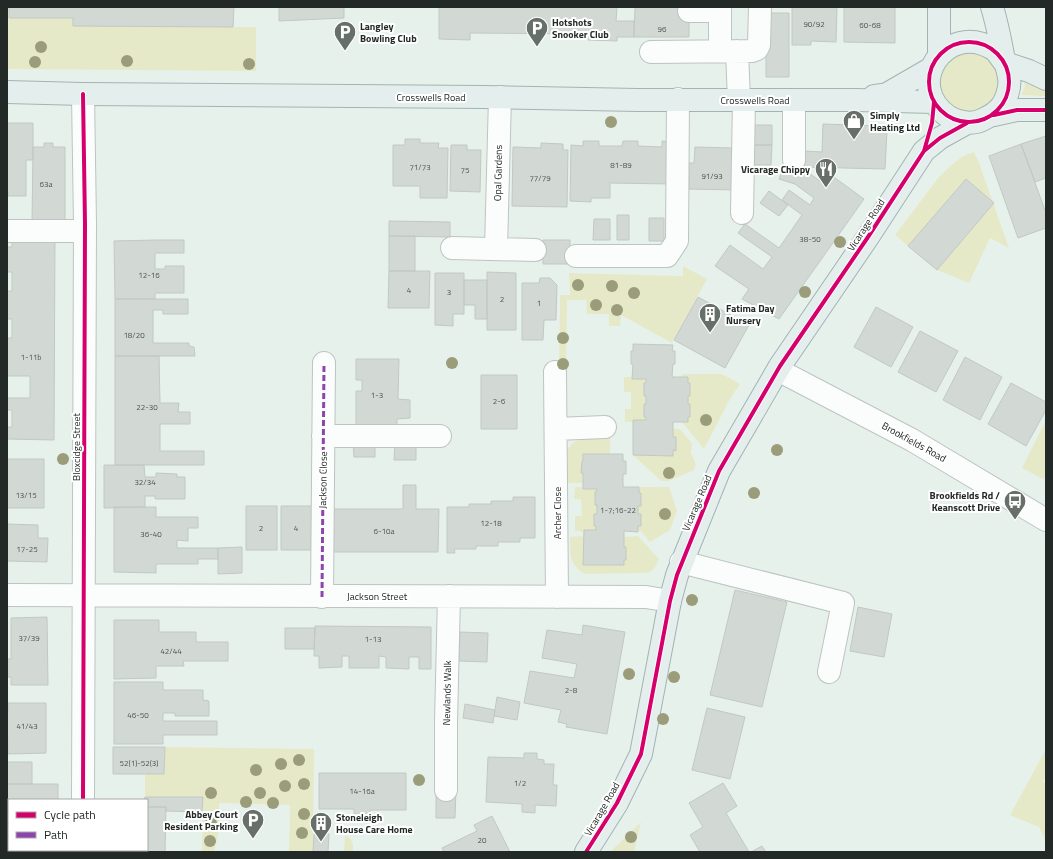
<svg xmlns="http://www.w3.org/2000/svg" width="1053" height="859" viewBox="0 0 1053 859" font-family="'Titillium Web',sans-serif">
<rect width="100%" height="100%" fill="#e7f1ec"/>
<!-- green -->
<path fill="#e6e9c7" d="M7,8H9V18H73V26L256,27V71L7,69Z
M940 82a29 29 0 1 1 58 0a29 29 0 1 1-58 0Z
M1024,79L1046,88V96L1021,95L1025,87Z
M974,152L978,160L1009,248L990,238L969,283L937,270L994,203L966,179L908,246L895,235L939,177L954,163L963,156Z
M683,266L707,279L672,343L621,315L620,326H609V314H587L586,300H567L566,370L559,369L560,295H570L569,273L683,276Z
M682,374H722L740,384L730,399L704,449L682,422H688V417H690V405L688,404V396H690V383H688V378L682,377Z
M624,377H632L633,379H646V383H644V396H646V404H644V416L646,417V420H633V422H625V409H631V392H624Z
M1046,420V477L1043,479L1022,468Z
M673,429H680L692,443L691,453L696,464L694,470L669,481H661L633,455L673,456V450L675,451L673,437Z
M610,437V454H583V461H582L581,473H583V483H565C565,474 563,465 565,457C569,436 593,435 610,437Z
M575,487H583V489H597L596,492L595,493V505H597V514H594V526H596V530H584V532L575,531V516H582L581,499H574Z
M639,487H669L677,511L670,530L650,542L641,531L638,532V526H641V514H638V506L641,505V493H639Z
M583,536V564L624,560L626,547H624V537L638,536L659,559C655,567 655,571 646,573L585,574C569,565 570,553 570,537Z
M165,747L314,749L313,852H289L290,805L219,803L220,827L214,852H202L203,797H145V774H164Z
M1046,749V777L1043,782L1046,784V842L1039,827L1010,815Z
M641,822L634,852H610Z
M345,835C354,840 353,843 353,852H344Z"/>
<!-- building -->
<path fill="#d2d9d4" stroke="#c2c8c3" d="M7,7H234L233,27L73,26V18H9V8H7Z
M279,7H344V18L279,21Z
M439,7H617L616,21H634V37H617V41L588,40V34L470,33V40L439,39Z
M635,7H689V37H634Z
M792,7H837L836,42L811,41V45H792Z
M844,7H895V43L844,42Z
M766,13H789V77H766Z
M7,123H33V160H26V196H8V191H7Z
M823,124L882,126L887,131L885,169L804,167V151L822,152Z
M749,125H772V145H749Z
M1046,136V178L1035,182L1021,144Z
M405,139H420V143H439L438,148H448L447,198H420V186H393V145H405Z
M583,141H599V146H622L623,141H638V146L662,147V141L671,142V184L610,183V198H591V202L570,201L571,145L583,146Z
M44,143H53V147H65V224H32L33,147H44Z
M541,143L563,144V150H568L567,207L512,206L513,147L541,148Z
M1021,144L1046,213V228L1018,238L989,156Z
M451,145H467V150H481L480,192L450,191Z
M749,145H772L771,165H749Z
M695,147L732,148V163H736V190L689,189V163H694Z
M805,170L824,184L831,175L864,199L779,319L742,299L749,289L715,266L730,245L763,269L772,257L738,233L745,224L779,248L802,215L782,200L789,190L810,205L814,198L795,184L779,179L782,171L800,177Z
M966,179L994,203L937,270L908,246Z
M769,191L788,205L779,216L760,203Z
M617,215H629V240H617Z
M649,218H664V241H649Z
M594,219H610V240H593Z
M389,221L450,222V237L389,236Z
M389,236H415V271H389Z
M12,237H55L54,440L7,439V427H12V410H7V398H30V376H7V338H12V319H7V291H12V272H7V247H12Z
M155,240H184V253H155V269H165V266H184V293H155V299H115L114,241Z
M543,240H570V264H543Z
M389,271H430L429,308H388Z
M487,272L516,273V330H487Z
M435,273H464V314H453V326L435,325Z
M540,278H550L557,285L556,320H544L543,340H522V283H539Z
M464,280H487V319H475V305H464Z
M698,297L749,325L725,368L674,340Z
M115,299H188V314H163V310H153V343H189V346L194,347L195,356H115Z
M876,307L913,327L891,367L854,347Z
M920,331L958,351L936,392L898,372Z
M633,344L673,345L672,351H675V364H673L672,377H688V383H690V396H688V404H690V417H688V422H673V437H676V451L673,450V456L633,455V420H646V417H644V404H646V396H644V383H646V379H632L633,364H631V351H633Z
M115,356H159L160,403H179L178,412H190V424H160V451H204V465H115Z
M965,357L1002,377L980,420L943,400Z
M356,359H399L398,399L410,400V418L397,419V430H356V391H362V380H356Z
M481,375H517V429H481Z
M1011,383L1046,402V410L1026,446L988,424Z
M353,442L375,443V457H354Z
M395,443H416V460H394Z
M583,454H623V461H626V474H623V487H639V493H641V506H638V514H641V526H638V532L624,531V547H626V560H624V565H583L584,530H596V526H594V514H597V505H595V492H596L597,489H583V473H581L582,461H583Z
M7,459H44V508H7Z
M104,465H144L145,477H156V473L177,474V477H185V499H155V496H145V507L104,508Z
M403,485H416V509H439L438,552H330V509H403Z
M513,497H535V538H520V542H498V546H476V549H454L455,553H447V507H469V504H491V501H513Z
M246,506H277V550H246Z
M281,506H312L311,550H281Z
M114,507H156V517H198V528H188V541L177,540V548H218V559H198V564H156V573L114,572Z
M7,524L38,525V538H48L47,562L7,561Z
M242,547V573L218,574V548Z
M735,590L787,602L762,707L710,695Z
M858,607L892,614L884,657L850,651Z
M47,617L48,685H11V677H7V659H11V618Z
M114,620H159V632H196V642H228V661H183L184,666H156V678L114,679Z
M583,625L625,632L607,734L566,727L567,724L558,722L561,710L524,703L530,671L574,678L577,664L542,658L547,630L582,635Z
M315,626L431,627V669H419V657H409V669L386,668V657L379,656V668H349V656H342V667L319,668V656H314Z
M285,628H315L314,649H285Z
M460,632L488,633L487,662L459,661Z
M114,682H163V690H203V700L209,701V716H175V713H163V721H217V735H163V744H114Z
M497,697L520,702L517,720L494,716Z
M8,703H46V753L8,754L7,711H8Z
M465,704L495,710L493,723L463,718Z
M707,708L745,717L730,779L692,770Z
M113,747H165L164,774H113Z
M524,753H537V759L544,760V764H554L553,785H557L556,806L535,805V813L522,812V804L486,802L488,757L524,758Z
M7,762H32V784H7Z
M319,773H406V810H370V814H354V809H319Z
M723,783L737,806L726,813L749,852H700L690,835L703,827L689,803Z
M7,784H58V800H9V850H58V852H7Z
M436,789L456,790L455,818H436Z
M145,797H203L202,812L166,811V807H147V800H144Z
M147,807H166L165,852H126V850H147Z
M492,816L510,852H444L442,848L477,831L474,825Z
M314,834H329L328,852H313Z
M762,846L766,852H751Z"/>
<g fill="none" stroke-linecap="round" stroke-linejoin="round">
<!-- minor casing -->
<g stroke="#bdc4c1" stroke-width="24">
<path id="minor" d="M689,11H720V7
M720,51V11
M737,51L739,100
M651,52L752,51L757,49L759,45L760,7
M794,160V100
M742,213L744,100
M7,231H85
M452,248L535,250
M496,249L500,97
M576,256H667L677,241L678,99
M778,370L912,440L1046,520
M555,372L557,597
M556,429L605,427
M323,436H440
M681,562L843,603L829,672
M7,595L646,597L670,601
M322,597L324,363
M446,790V722L449,596
M83,800L85,224L83,94
M83,852V850"/>
</g>
<!-- major casing -->
<g stroke="#a1b4b2" stroke-width="24">
<path id="major" d="M992,7C997,23 1000,39 1003,55C1005,62 1008,70 1009,78C1010,81 1009,84 1009,87C1006,104 999,112 984,119C974,125 959,123 949,117C902,86 946,20 993,49C998,52 1001,59 1005,63
M939,56V7
M1005,63L1029,71L1046,79
M7,92L83,94L483,97L638,100H856L934,102
M874,96L887,94L932,68
M994,115L1017,110H1046
M586,852L617,803L641,754L670,601L677,575L719,471L780,366L868,237L924,151L940,138L967,123"/>
</g>
<!-- minor -->
<use href="#minor" stroke="#fbfdfc" stroke-width="22"/>
<!-- major -->
<use href="#major" stroke="#e4eeed" stroke-width="22"/>
<!-- quiet -->
<path stroke="#8e44ad" stroke-width="3" stroke-dasharray="6 3" stroke-linecap="butt" d="M322,597L324,363"/>
<!-- cycleway casing -->
<g stroke="#fff" stroke-width="6">
<path id="cycleway" d="M929 82a40 40 0 1 1 80 0a40 40 0 1 1-80 0Z
M994,115L1017,110H1046
M924,151L932,123L934,102
M83,800L85,224L83,94
M586,852L617,803L641,754L670,601L677,575L719,471L780,366L868,237L924,151L940,138L967,123"/>
</g>
<!-- cycleway -->
<use href="#cycleway" stroke="#d6006c" stroke-width="4"/>
</g>
<!-- trees -->
<g fill="#9b9c7a">
<circle cx="41" cy="47" r="6"/>
<circle cx="127" cy="61" r="6"/>
<circle cx="35" cy="62" r="6"/>
<circle cx="249" cy="64" r="6"/>
<circle cx="611" cy="122" r="6"/>
<circle cx="840" cy="242" r="6"/>
<circle cx="578" cy="285" r="6"/>
<circle cx="612" cy="286" r="6"/>
<circle cx="805" cy="292" r="6"/>
<circle cx="634" cy="293" r="6"/>
<circle cx="596" cy="305" r="6"/>
<circle cx="617" cy="310" r="6"/>
<circle cx="563" cy="338" r="6"/>
<circle cx="452" cy="363" r="6"/>
<circle cx="563" cy="364" r="6"/>
<circle cx="706" cy="420" r="6"/>
<circle cx="777" cy="450" r="6"/>
<circle cx="63" cy="459" r="6"/>
<circle cx="669" cy="473" r="6"/>
<circle cx="754" cy="493" r="6"/>
<circle cx="665" cy="514" r="6"/>
<circle cx="692" cy="600" r="6"/>
<circle cx="629" cy="674" r="6"/>
<circle cx="674" cy="677" r="6"/>
<circle cx="663" cy="719" r="6"/>
<circle cx="299" cy="760" r="6"/>
<circle cx="281" cy="764" r="6"/>
<circle cx="256" cy="770" r="6"/>
<circle cx="419" cy="780" r="6"/>
<circle cx="304" cy="784" r="6"/>
<circle cx="285" cy="786" r="6"/>
<circle cx="211" cy="793" r="6"/>
<circle cx="260" cy="793" r="6"/>
<circle cx="246" cy="802" r="6"/>
<circle cx="273" cy="803" r="6"/>
<circle cx="304" cy="814" r="6"/>
<circle cx="211" cy="823" r="6"/>
<circle cx="319" cy="826" r="6"/>
<circle cx="302" cy="833" r="6"/>
<circle cx="631" cy="837" r="6"/>
<circle cx="210" cy="841" r="6"/>
</g>
<!-- icons -->
<defs>
<g id="parking-pin" transform="scale(1.15)"><path d="M0 17L-7.5 6A9.5 9.5 0 1 1 7.5 6Z" fill="#676f6b" stroke="#fff"/><path d="M-3.5-5.5H1a3.5 3.5 0 0 1 0 7H-1V5.5H-3.5ZM-1-3.4V-.6H.8a1.4 1.4 0 0 0 0-2.8Z" fill="#fff"/></g>
<g id="shop-pin" transform="scale(1.15)"><path d="M0 17L-7.5 6A9.5 9.5 0 1 1 7.5 6Z" fill="#676f6b" stroke="#fff"/><path d="M-5-2.5h2.3a2.7 3.5 0 0 1 5.4 0H5L5.5 6h-11ZM-1.5-2.5h3a1.5 2.3 0 0 0-3 0Z" fill="#fff"/></g>
<g id="restaurant-pin" transform="scale(1.15)"><path d="M0 17L-7.5 6A9.5 9.5 0 1 1 7.5 6Z" fill="#676f6b" stroke="#fff"/><path d="M-5-6h1v4h1v-4h1v4h1v-4h1v5L-1.5 .5V6h-2V.5L-5-1ZM5-6V6H3V1.5H1.5Q1.5-4 5-6Z" fill="#fff"/></g>
<g id="building-pin" transform="scale(1.15)"><path d="M0 17L-7.5 6A9.5 9.5 0 1 1 7.5 6Z" fill="#676f6b" stroke="#fff"/><path d="M-4-6H4V6H1V3H-1V6H-4ZM-2.5-4.3h1.7v1.8h-1.7ZM.8-4.3h1.7v1.8H.8ZM-2.5-1h1.7V.8h-1.7ZM.8-1h1.7V.8H.8Z" fill="#fff"/></g>
<g id="bus-pin" transform="scale(1.15)"><path d="M0 17L-7.5 6A9.5 9.5 0 1 1 7.5 6Z" fill="#676f6b" stroke="#fff"/><path d="M-5-6H5V4H4V6H2V4H-2V6H-4V4H-5ZM-3.5-4V0h7V-4ZM-3.5 1.2v1.5H-2V1.2ZM2 1.2v1.5H3.5V1.2Z" fill="#fff"/></g>
</defs>
<g fill-rule="evenodd">
<use href="#parking-pin" x="537" y="28"/>
<use href="#parking-pin" x="345" y="32"/>
<use href="#shop-pin" x="854" y="121"/>
<use href="#restaurant-pin" x="826" y="169"/>
<use href="#building-pin" x="710" y="314"/>
<use href="#bus-pin" x="1015" y="501"/>
<use href="#parking-pin" x="253" y="820"/>
<use href="#building-pin" x="321" y="823"/>
</g>
<g text-anchor="middle" dominant-baseline="central" stroke-width="4" stroke-linejoin="round" paint-order="stroke">
<!-- number labels -->
<g font-size="8" fill="#4f5652">
<text x="814" y="24">90/92</text>
<text x="870" y="25">60-68</text>
<text x="662" y="29">96</text>
<text x="621" y="165">81-89</text>
<text x="420" y="167">71/73</text>
<text x="465" y="170">75</text>
<text x="712" y="176">91/93</text>
<text x="540" y="178">77/79</text>
<text x="46" y="184">63a</text>
<text x="810" y="239">38-50</text>
<text x="149" y="275">12-16</text>
<text x="409" y="290">4</text>
<text x="449" y="292">3</text>
<text x="502" y="299">2</text>
<text x="539" y="303">1</text>
<text x="134" y="335">18/20</text>
<text x="31" y="357">1-11b</text>
<text x="377" y="395">1-3</text>
<text x="499" y="401">2-6</text>
<text x="147" y="407">22-30</text>
<text x="145" y="482">32/34</text>
<text x="26" y="495">13/15</text>
<text x="618" y="510">1-7;16-22</text>
<text x="491" y="523">12-18</text>
<text x="261" y="528">2</text>
<text x="296" y="528">4</text>
<text x="384" y="531">6-10a</text>
<text x="151" y="534">36-40</text>
<text x="27" y="549">17-25</text>
<text x="29" y="638">37/39</text>
<text x="373" y="639">1-13</text>
<text x="171" y="651">42/44</text>
<text x="571" y="690">2-8</text>
<text x="138" y="715">46-50</text>
<text x="27" y="726">41/43</text>
<text x="139" y="763">52(1)-52(3)</text>
<text x="520" y="783">1/2</text>
<text x="362" y="791">14-16a</text>
<text x="482" y="840">20</text>
</g>
<!-- poi labels -->
<g font-size="10" font-weight="bold" fill="#222926" stroke="#fff" text-anchor="start">
<text x="552" y="22">Hotshots<tspan x="552" dy="12">Snooker Club</tspan></text>
<text x="360" y="26">Langley<tspan x="360" dy="12">Bowling Club</tspan></text>
<text x="870" y="115">Simply<tspan x="870" dy="12">Heating Ltd</tspan></text>
<text x="810" y="169" text-anchor="end">Vicarage Chippy</text>
<text x="726" y="308">Fatima Day<tspan x="726" dy="12">Nursery</tspan></text>
<text x="1000" y="495" text-anchor="end">Brookfields Rd /<tspan x="1000" dy="12">Keanscott Drive</tspan></text>
<text x="238" y="814" text-anchor="end">Abbey Court<tspan x="238" dy="12">Resident Parking</tspan></text>
<text x="336" y="817">Stoneleigh<tspan x="336" dy="12">House Care Home</tspan></text>
</g>
<!-- street labels -->
<g font-size="10" fill="#222926" stroke="#fff">
<text x="431" y="97">Crosswells Road</text>
<text x="755" y="100">Crosswells Road</text>
<text transform="translate(498 173) rotate(-89)">Opal Gardens</text>
<text transform="translate(866 225) rotate(-57)">Vicarage Road</text>
<text transform="translate(914 442) rotate(29)">Brookfields Road</text>
<text transform="translate(76 447) rotate(-90)">Bloxcidge Street</text>
<text transform="translate(323 480) rotate(-89)">Jackson Close</text>
<text transform="translate(697 503) rotate(-67)">Vicarage Road</text>
<text transform="translate(557 513) rotate(-90)">Archer Close</text>
<text x="377" y="596">Jackson Street</text>
<text transform="translate(447 693) rotate(-89)">Newlands Walk</text>
<text transform="translate(602 809) rotate(-60)">Vicarage Road</text>
</g>
</g>
<!-- border -->
<rect width="1053" height="859" fill="none" stroke="#222926" stroke-width="16"/>
<!-- legend -->
<rect x="8" y="799" width="140" height="52" fill="#ffffff" stroke="#a7a9a8"/>
<rect x="16" y="812" width="20" height="6" fill="#d6006c" stroke="#a7a9a8"/>
<text x="44" y="819" font-size="12" fill="#222926">Cycle path</text>
<rect x="16" y="832" width="20" height="6" fill="#8e44ad" stroke="#a7a9a8"/>
<text x="44" y="839" font-size="12" fill="#222926">Path</text>
</svg>
